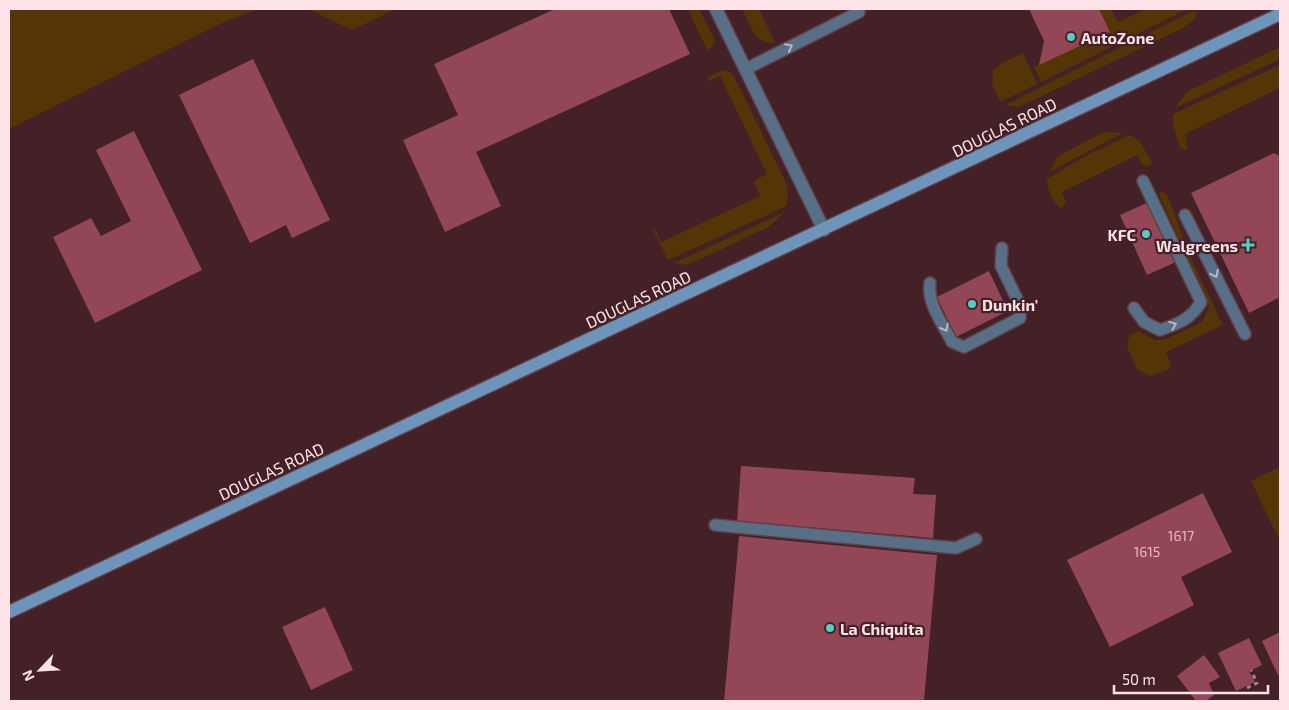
<svg xmlns="http://www.w3.org/2000/svg" width="1289" height="710" viewBox="0 0 1289 710" font-family="'Exo 2',sans-serif">
<rect width="100%" height="100%" fill="#442027"/>
<!-- green -->
<path fill="#553405" d="M9,9H258L222,23L9,129Z
M308,9H396L352,30Z
M688,9H699L715,40L711,48L707,50Z
M742,9H759L775,42C755,47 749,22 742,9Z
M1099,9H1111L1118,22L1145,9H1188L1041,82L1034,67L1109,32Z
M1193,11L1197,12L1195,19L1183,28L1019,107L1005,105Z
M1280,47V59L1175,108L1188,91Z
M1023,53L1037,84L1000,102L992,84L993,71L1002,63Z
M1280,65V88L1185,134L1188,148L1186,150L1180,148L1173,125V114Z
M723,70L732,73L784,178L788,189L787,206L668,260L652,228L655,229L661,242L760,196L754,181L767,174L720,76L706,82L708,77Z
M1104,132L1123,133L1049,172L1058,156Z
M1130,135L1139,140L1152,162L1150,166L1142,165L1137,155L1062,192L1066,202L1063,207L1060,208C1051,199 1048,192 1047,179L1083,157Z
M1161,191L1167,194L1190,256L1223,325L1166,352L1171,364L1170,369L1149,376L1137,369L1127,347L1130,335L1139,331L1154,340L1166,339L1202,322L1209,307L1205,295L1159,195Z
M785,212L769,227L692,263L685,265L674,263Z
M1280,467V542L1251,481Z"/>
<!-- building -->
<path fill="#934656" d="M555,9H669L690,54L476,152L501,206L445,232L403,140L458,115L434,64Z
M1029,9H1099L1110,32L1039,65L1044,41Z
M253,59L330,220L292,238L286,225L250,243L179,95Z
M134,131L202,270L95,323L53,237L91,218L101,236L131,221L96,150Z
M1274,153L1280,156V297L1249,313L1191,193Z
M1149,202L1176,262L1147,275L1120,215Z
M989,271L1008,311L956,337L937,297Z
M741,466L915,478L913,494L936,495L933,538L737,521Z
M1203,493L1232,552L1181,577L1194,605L1110,647L1067,560Z
M739,536L937,555L924,701H724Z
M325,607L353,670L311,690L282,627Z
M1280,632V674L1278,675L1262,641Z
M1249,638L1262,665L1249,671L1255,682L1236,691L1218,653Z
M1204,655L1220,677L1209,683L1214,695L1206,701H1196L1177,676Z"/>
<g fill="none" stroke-linecap="round" stroke-linejoin="round">
<!-- lane casing -->
<g stroke="#623f46" stroke-width="14">
<path id="lane" d="M746,69L859,12L857,9
M1185,215L1245,334
M930,283C927,304 943,324 952,342L964,347L1020,318V305L1001,266L1002,248
M1134,308L1144,322L1160,330C1178,324 1191,319 1201,302L1143,181
M715,525L956,548L976,539"/>
</g>
<!-- street casing -->
<g stroke="#623f46" stroke-width="15">
<path id="street" d="M716,9L824,230"/>
</g>
<!-- secondary casing -->
<g stroke="#623f46" stroke-width="15">
<path id="secondary" d="M9,612L1280,14"/>
</g>
<!-- path -->
<path stroke="#a3858a" stroke-width="3" stroke-dasharray="4 4" stroke-linecap="butt" d="M1247,688L1257,683L1251,670"/>
<!-- lane -->
<use href="#lane" stroke="#576f87" stroke-width="11"/>
<!-- street -->
<use href="#street" stroke="#576f87" stroke-width="12"/>
<!-- secondary -->
<use href="#secondary" stroke="#6d94ba" stroke-width="12"/>
</g>
<!-- one-way arrows -->
<defs><path id="oneway-chevron" d="M-2-3.5L2.5 0L-2 3.5" fill="none" stroke-width="1.6" stroke-linecap="round" stroke-linejoin="round" transform="scale(1.25)"/></defs>
<g stroke="#bbb5c1">
<use href="#oneway-chevron" transform="translate(789 47) rotate(-27)"/>
<use href="#oneway-chevron" transform="translate(1215 274) rotate(63)"/>
<use href="#oneway-chevron" transform="translate(1173 325) rotate(-22)"/>
<use href="#oneway-chevron" transform="translate(945 328) rotate(62)"/>
</g>
<!-- markers -->
<g fill="#55cec4" stroke="#442027" stroke-width="2">
<circle cx="1071" cy="37" r="5"/>
<circle cx="1146" cy="234" r="5"/>
<path d="M1245.5 237.5h5v5h5v5h-5v5h-5v-5h-5v-5h5z"/>
<circle cx="972" cy="304" r="5"/>
<circle cx="830" cy="628" r="5"/>
</g>
<g text-anchor="middle" dominant-baseline="central" stroke-width="4.5" stroke-linejoin="round" paint-order="stroke">
<!-- number labels -->
<g font-size="14" fill="#e3bcc4">
<text x="1181" y="535">1617</text>
<text x="1147" y="551">1615</text>
</g>
<!-- poi labels -->
<g font-size="16" font-weight="bold" fill="#fee4e8" stroke="#442027" text-anchor="start">
<text x="1081" y="37">AutoZone</text>
<text x="1136" y="234" text-anchor="end">KFC</text>
<text x="1238" y="245" text-anchor="end">Walgreens</text>
<text x="982" y="304">Dunkin'</text>
<text x="840" y="628">La Chiquita</text>
</g>
<!-- street labels -->
<g font-size="16" fill="#fee4e8" stroke="#442027">
<text transform="translate(1004 127) rotate(-26)">DOUGLAS ROAD</text>
<text transform="translate(638 299) rotate(-25)">DOUGLAS ROAD</text>
<text transform="translate(271 471) rotate(-25)">DOUGLAS ROAD</text>
</g>
</g>
<!-- border -->
<rect width="1289" height="710" fill="none" stroke="#fee4e8" stroke-width="20"/>
<!-- north arrow -->
<g transform="translate(40 670) rotate(245)" stroke="#442027" stroke-width="4" paint-order="stroke">
<path d="M0-4L9 19L0 12L-9 19Z" fill="#fee4e8"/>
<text y="-8" font-size="14" font-weight="bold" text-anchor="middle" fill="#fee4e8">N</text>
</g>
<!-- scale -->
<path d="M1114 685v8h154v-8" fill="none" stroke="#fee4e8" stroke-width="2.5"/>
<text x="1122" y="685" font-size="15" fill="#fee4e8" stroke="#442027" stroke-width="4" paint-order="stroke">50 m</text>
</svg>
